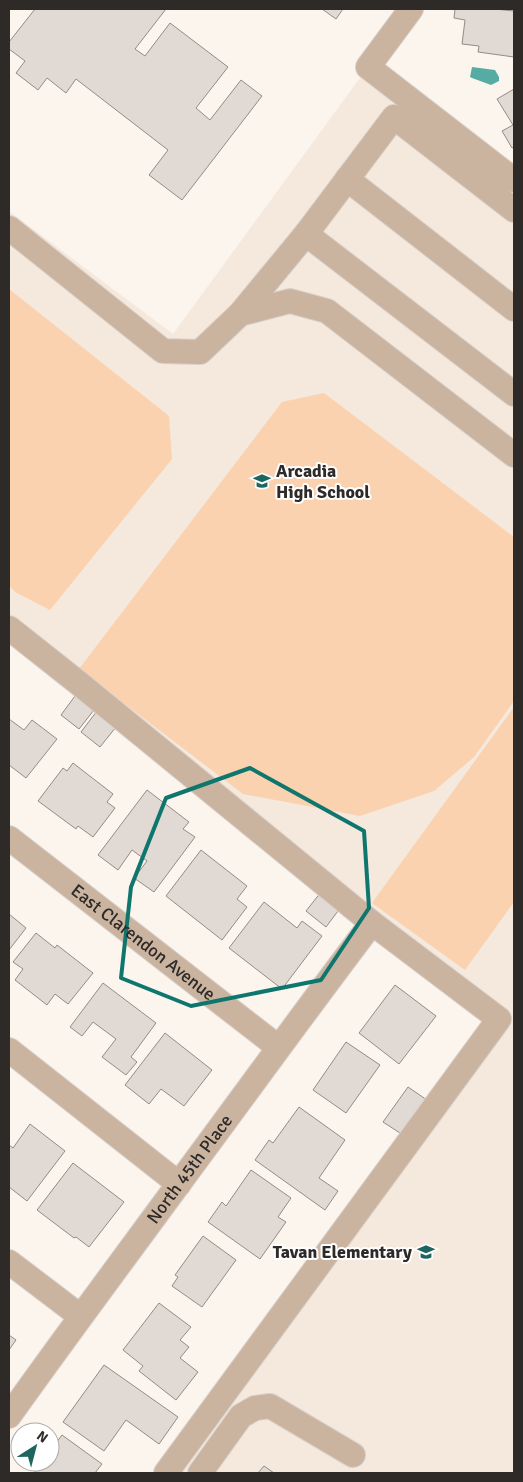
<svg xmlns="http://www.w3.org/2000/svg" width="523" height="1482" viewBox="0 0 523 1482" font-family="Signika,sans-serif">
<rect width="100%" height="100%" fill="#fcf5ee"/>
<!-- built -->
<path fill="#f5e8dc" d="M368,67L514,180V1473H178L505,1023L9,628V211L173,334Z"/>
<!-- green -->
<path fill="#fad2b0" d="M9,289L169,416L172,459L50,610L15,592L9,585Z
M324,393L514,537V701L474,757L434,791L360,816L243,794L79,669L282,402Z
M514,707V902L465,970L372,903Z"/>
<!-- water -->
<path fill="#56aca2" d="M472,67L495,70L499,77V81L491,85L472,78L470,77Z"/>
<!-- building -->
<path fill="#e1dad4" stroke="#938c86" d="M35,9H166L135,49L145,56L170,23L228,67L196,108L210,120L241,80L262,96L182,200L149,175L168,150L76,79L66,93L47,78L38,90L16,73L25,61L9,49V42Z
M322,9H343L336,19Z
M455,9H495L514,11V57L478,52L479,46L462,44L465,20L454,18Z
M514,89V147L512,148L502,131L513,125L497,99Z
M75,696L94,710L79,729L61,715Z
M97,711L116,727L100,747L81,732Z
M9,719L24,730L32,720L57,739L26,778L9,765Z
M73,763L113,794L107,802L115,808L93,837L78,826L76,829L38,801L63,768L67,771Z
M147,790L189,822L183,829L195,837L154,892L134,878L147,861L132,850L118,870L98,855Z
M201,850L247,886L237,899L247,907L222,940L166,896Z
M321,892L341,907L326,927L306,911Z
M264,902L297,928L302,921L322,936L282,989L229,948Z
M9,914L26,928L9,950Z
M36,933L55,948L57,945L93,973L68,1004L55,994L47,1005L15,980L23,969L13,962Z
M103,983L156,1023L131,1057L137,1062L126,1075L102,1057L116,1039L93,1022L82,1036L70,1027Z
M395,985L436,1016L399,1064L359,1033Z
M165,1033L212,1070L184,1106L161,1089L149,1104L125,1085Z
M346,1042L380,1065L346,1113L313,1090Z
M408,1087L427,1100L403,1135L383,1122Z
M299,1107L345,1140L319,1178L338,1191L325,1210L255,1160L269,1140L273,1143Z
M30,1124L65,1151L27,1201L9,1187V1145L13,1148Z
M73,1163L124,1202L89,1247L76,1237L74,1238L37,1210Z
M251,1170L291,1198L278,1217L286,1222L260,1259L208,1222L222,1202L226,1206Z
M203,1236L236,1260L202,1307L172,1286L178,1277L175,1275Z
M159,1303L191,1327L180,1340L189,1347L180,1358L198,1372L176,1400L139,1371L143,1366L123,1350Z
M9,1335L16,1340L9,1350Z
M104,1365L178,1417L159,1444L126,1420L104,1451L63,1422Z
M62,1435L102,1464L95,1473H34L42,1462H50V1451Z
M264,1466L274,1473H258Z"/>
<g fill="none" stroke-linecap="round" stroke-linejoin="round">
<!-- minor casing -->
<g stroke="#d7d0ca" stroke-width="26">
<g id="minor">
<path d="M411,9L368,67L514,180"/>
<path d="M347,179L514,309"/>
<path d="M9,228L163,351L200,352L240,314L290,301L327,311L514,455"/>
<path d="M306,234L514,394"/>
<path d="M240,314L306,234L394,117L514,210"/>
<path d="M9,628L81,685L372,923L499,1019L166,1473"/>
<path id="s1" d="M9,838L278,1047"/>
<path d="M9,1050L179,1184"/>
<path d="M9,1262L80,1316"/>
<path id="s2" d="M9,1416C66,1336 125,1257 183,1178C246,1093 308,1007 372,923"/>
<path d="M200,1473L241,1416L255,1408L270,1406L353,1455"/>
</g>
</g>
<!-- minor -->
<use href="#minor" stroke="#cab39f" stroke-width="24"/>
</g>
<!-- marked area -->
<path fill="none" stroke="#0f766e" stroke-width="4" stroke-linejoin="round" d="M250,768L364,831L369,908L321,980L191,1006L121,978L131,887L166,798Z"/>
<!-- icons -->
<defs>
<g id="school-bare" transform="scale(1.35)"><path d="M0-5L7-2L0 1L-7-2ZM-4 1L0 2.5L4 1V4Q0 6-4 4Z" fill="#1c665f" stroke="#fff" stroke-width="2.5" paint-order="stroke"/></g>
</defs>
<g fill-rule="evenodd">
<use href="#school-bare" x="262" y="481"/>
<use href="#school-bare" x="426" y="1252"/>
</g>
<g text-anchor="middle" dominant-baseline="central" stroke-width="4" stroke-linejoin="round" paint-order="stroke">
<!-- poi labels -->
<g font-size="18" font-weight="bold" fill="#2d2a28" stroke="#fff" text-anchor="start">
<text x="276" y="471">Arcadia<tspan x="276" dy="21">High School</tspan></text>
<text x="412" y="1252" text-anchor="end">Tavan Elementary</text>
</g>
<!-- street labels -->
<g font-size="18" fill="#2d2a28" stroke="#fff">
<text stroke="none"><textPath href="#s1" startOffset="170">East Clarendon Avenue</textPath></text>
<text stroke="none"><textPath href="#s2" startOffset="306">North 45th Place</textPath></text>
</g>
</g>
<!-- border -->
<rect width="523" height="1482" fill="none" stroke="#2d2a28" stroke-width="20"/>
<!-- north arrow -->
<g transform="translate(35 1447) rotate(36)"><circle r="24" fill="#ffffff" stroke="#abaaa9"/>
<path d="M0-4L9 19L0 12L-9 19Z" fill="#1c665f"/>
<text y="-8" font-size="14" font-weight="bold" text-anchor="middle" fill="#2d2a28">N</text>
</g>
</svg>
